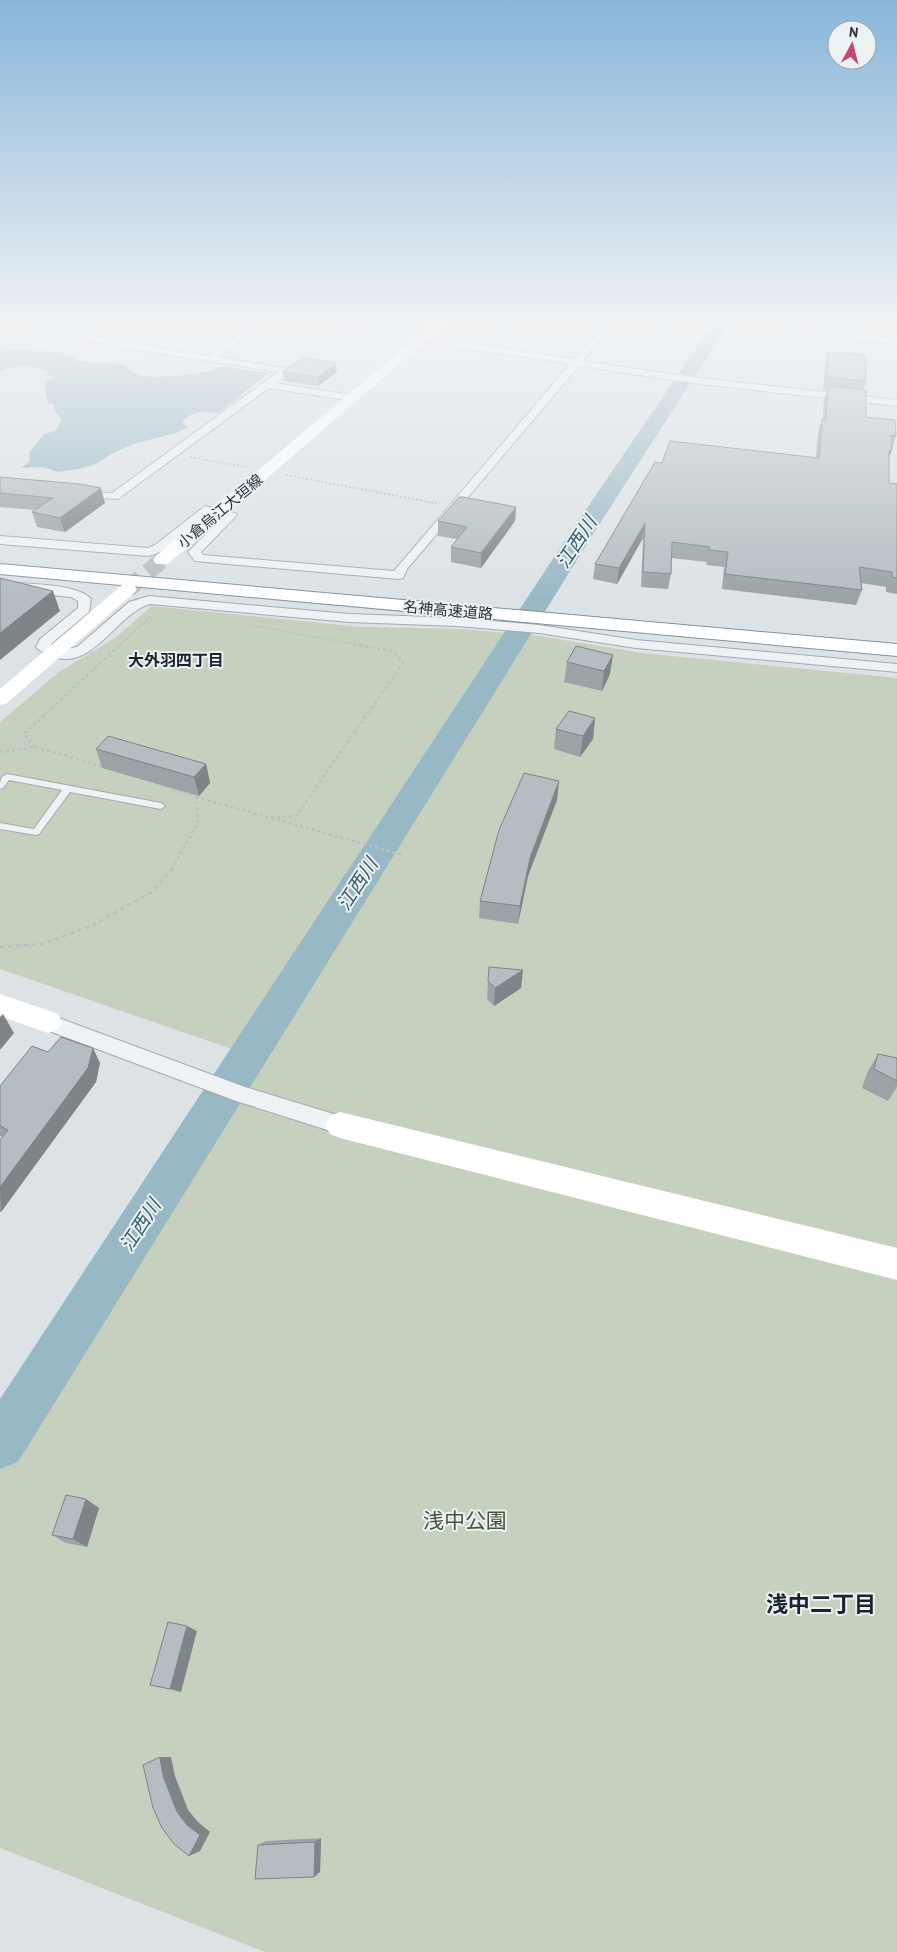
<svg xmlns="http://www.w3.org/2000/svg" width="897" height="1952" viewBox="0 0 897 1952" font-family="'PT Sans','Noto Sans JP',sans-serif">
<rect width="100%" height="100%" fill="#dde2e6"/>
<!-- green -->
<path fill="#c6d0be" d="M152,606L361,627L462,629L539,636L642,653L897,678V1952H265L0,1848V1444L249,1055L0,969V722L59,672L115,638Z"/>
<!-- water -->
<path fill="#99b8c5" d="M0,349L57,352L74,356L77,360C91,364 108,361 122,365C128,367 133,373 139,375C152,380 210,374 221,366L268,373L219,413C205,412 191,410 182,422L188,427L176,433L133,444L111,454L96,464L79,469L58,472L42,467L21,468L30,461L29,453L44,434L55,431L62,420L54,410L55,405L48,403L44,384L53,376L47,375L48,371C31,366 17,364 0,371Z"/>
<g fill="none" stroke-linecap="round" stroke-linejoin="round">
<!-- river -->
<path fill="#99b8c5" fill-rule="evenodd" d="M711,326H727L588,542L18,1462L0,1469V1399L564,542Z"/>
<!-- secondary-tunnel -->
<path stroke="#b9bfc4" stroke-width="17" stroke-dasharray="17 9" stroke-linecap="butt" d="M128,589L162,560"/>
<!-- lane casing -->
<g stroke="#a3aab0" stroke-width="2">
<path id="lane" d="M7,774L161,803L165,806L161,809L70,792L39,834L36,835L0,829V823L34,829L62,790L9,780L3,788L0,789C0,782 0,776 7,774Z"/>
</g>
<!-- street casing -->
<g stroke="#a3aab0" stroke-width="2">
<path id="street" d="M18,326H36L208,356L252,326H262L218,357L289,369V373L275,383L352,395L357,398L352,401L269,388L118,499L79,497L75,496V492L112,493L278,372L112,346Z
M329,326H350L575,359L603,326H612L583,361L700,378L897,400V406L700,384L579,366L407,569L403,578L399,579L195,561L188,552L223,517L207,513L163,551L149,556L0,544V536L148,548L155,545L205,506L235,513L237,515L201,552L203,555L394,571L570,364L333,329Z
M627,326L660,328L670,326L662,334Z
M795,329L897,338V344L792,334L791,332Z
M0,582C21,584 79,583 91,599L89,612L51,644L60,650L77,647L129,602L149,596L349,614L457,618L539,625L636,640L897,664V672L636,648L539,633L457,626L349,622L150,604C115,614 92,675 49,655C44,653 40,651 36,647L40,639L78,608V601L71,597L0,590Z
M48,1014L245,1087L347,1118L351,1125L347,1132L340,1134L236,1101L41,1028L38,1022L41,1016Z"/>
</g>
<!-- highway casing -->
<g stroke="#85939c" stroke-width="2">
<path id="highway" d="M0,564L897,644V656L0,574Z"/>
</g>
<!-- path-far2 -->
<path stroke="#bbc0c5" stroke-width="2" stroke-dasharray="2 2" stroke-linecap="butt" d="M190,457L246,467
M286,475L440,504
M244,624L360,645
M120,645L152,615"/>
<!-- path-far1 -->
<path stroke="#bbc0c5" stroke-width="2.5" stroke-dasharray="3 3" stroke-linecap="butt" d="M35,747L24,734L121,644
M0,752L35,747L104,767
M155,783L196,797L198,822L172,869
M196,797L403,855
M271,818L296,816L403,663L392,651L353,644"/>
<!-- path -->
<path stroke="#bbc0c5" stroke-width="3" stroke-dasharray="4 4" stroke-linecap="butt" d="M0,947L43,944L95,924L152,892L173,868"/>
<!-- lane -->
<use href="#lane" fill="#eff2f5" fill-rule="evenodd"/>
<!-- street -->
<use href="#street" fill="#eff2f5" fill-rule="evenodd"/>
<!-- secondary -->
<path fill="#fff" fill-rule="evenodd" d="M430,326H443L168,564H156L153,560L156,556Z
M128,584L134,585L137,589L134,593L7,703L0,705V689L122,585Z
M0,994L58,1014L62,1022L58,1030L48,1033L0,1016Z
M340,1112L897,1248V1280L340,1138L330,1134L325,1125L330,1116Z"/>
<!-- highway -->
<use href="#highway" fill="#fff" fill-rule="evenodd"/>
</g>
<!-- wall -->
<path fill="#9ba3a7" d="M779,326H819L818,329L795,327L790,330L778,329Z
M828,352L866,381L863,390L866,417L896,436L889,459V483L897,484V594L886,592V587L861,583L862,590L856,605L722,589L724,567L706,565L707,562L671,558V574L668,589L641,587L643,538L617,584L593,579L595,564L662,463L816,458L818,433L822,419H823L824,400L827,390H823L825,364Z
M283,372H337L318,386L284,381Z
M0,477L105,503L65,532L37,527L32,512L35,510L0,507Z
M516,507L515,521L481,568L451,562V547L457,539L438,536V521Z
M576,646L610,674L602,691L564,682L567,662Z
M595,718L593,739L580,757L554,749L556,729Z
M96,749L206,764L210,783L199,796L102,768Z
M559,781L557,800L528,876L518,924L479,918L480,901Z
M488,981L521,988L494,1006L487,999Z
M878,1054L897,1058V1087L888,1101L862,1088L867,1073Z
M100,1063L96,1082L1,1212H0V1140L2,1137L0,1136V1086Z
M99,1508L87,1547L66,1543L52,1535Z
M321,1838L320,1872L258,1845L266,1841Z"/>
<!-- shaded-wall -->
<path fill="#7e8488" d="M791,326H795V327L790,330Z
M336,363L337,372L318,386V377Z
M892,450L887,464L889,451Z
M101,488L105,503L65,532L60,518Z
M516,507L515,521L481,568V553Z
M645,523L643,538L617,584L619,568Z
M53,591L60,611L0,660V633Z
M613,655L610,674L602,691L604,671Z
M595,718L593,739L580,757L583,736Z
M206,764L210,783L199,796L194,777Z
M559,781L557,800L528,876L518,924L520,906L530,858Z
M523,970L521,988L494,1006L495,988Z
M3,1014L14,1033L0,1050V1017Z
M93,1048L100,1063L96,1082L1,1212L0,1187Z
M86,1499L99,1508L87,1547L73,1539Z
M187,1626L197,1631L181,1692L170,1689Z
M160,1757H171L175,1776L188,1810L198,1822L210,1832L200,1851L189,1856L187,1825L177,1812L163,1776Z
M321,1838L320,1872L314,1877L315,1842Z"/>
<!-- building -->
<path fill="#b4bdc2" stroke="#7e8488" d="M828,352L866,355V381L827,377Z
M302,357L336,363L318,377L283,372Z
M828,386L866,390V417L895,420L896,436L891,435L892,450L889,451V483L897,484V578L892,577V572L859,567L862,590L725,574L728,552L709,550L710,547L672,542L671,574L643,572L645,523L619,568L595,564L655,462L662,463L670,441L819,458L822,419L826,420Z
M0,477L80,484L101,488L60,518L32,512L53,498L0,493Z
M459,497H463L516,507L481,553L451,547L467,527L438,521Z
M0,578L53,591L0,633Z
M576,646L613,655L604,671L567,662Z
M569,711L595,718L583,736L556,729Z
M108,736L206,764L194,777L96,749Z
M524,773L559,781L530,858L520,906L480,901L499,830Z
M489,967L523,970L495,988L488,981Z
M61,1037L93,1048L88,1068L0,1187V1140L8,1130L0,1126V1086L32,1046L48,1052Z
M878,1054L897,1058V1081L874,1069Z
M66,1495L86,1499L73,1539L52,1535Z
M168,1622L187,1626L170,1689L150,1685Z
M160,1757L163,1776L177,1812L187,1825L200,1835L189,1856L174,1844L162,1828L153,1808L143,1765Z
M315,1842L314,1877L255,1879L258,1845Z"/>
<!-- sky -->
<linearGradient id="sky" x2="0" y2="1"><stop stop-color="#88b6da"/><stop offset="0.54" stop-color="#f0f2f4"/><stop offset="1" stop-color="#f0f2f4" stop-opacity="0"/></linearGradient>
<rect width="897" height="599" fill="url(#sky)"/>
<g text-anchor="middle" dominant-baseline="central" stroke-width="4" stroke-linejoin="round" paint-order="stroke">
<!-- far-street labels -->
<g font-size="15" fill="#27333c" stroke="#ecf1f4">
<text transform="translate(220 511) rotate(-40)">小倉烏江大垣線</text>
<text transform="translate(448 610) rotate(5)">名神高速道路</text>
</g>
<!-- far-neighbourhood labels -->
<g font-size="16" font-weight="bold" fill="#1a242c" stroke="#ecf1f4">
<text x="176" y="660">大外羽四丁目</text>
</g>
<!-- water labels -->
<g font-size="19" font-style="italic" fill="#345a6d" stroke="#ecf1f4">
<text transform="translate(576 542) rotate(-57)">江西川</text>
<text transform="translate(357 884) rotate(-57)">江西川</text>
<text transform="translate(140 1225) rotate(-57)">江西川</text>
</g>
<!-- near-park labels -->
<g font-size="21" fill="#435735" stroke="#ecf1f4">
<text x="465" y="1520">浅中公園</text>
</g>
<!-- near-neighbourhood labels -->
<g font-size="22" font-weight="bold" fill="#1a242c" stroke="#ecf1f4">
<text x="821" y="1604">浅中二丁目</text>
</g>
</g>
<!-- north arrow -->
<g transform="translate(852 45) rotate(7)"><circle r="24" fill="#ecf1f4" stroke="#9da5aa"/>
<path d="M0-4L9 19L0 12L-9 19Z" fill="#c64775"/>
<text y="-8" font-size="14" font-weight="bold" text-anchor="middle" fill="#27333c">N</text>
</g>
</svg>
